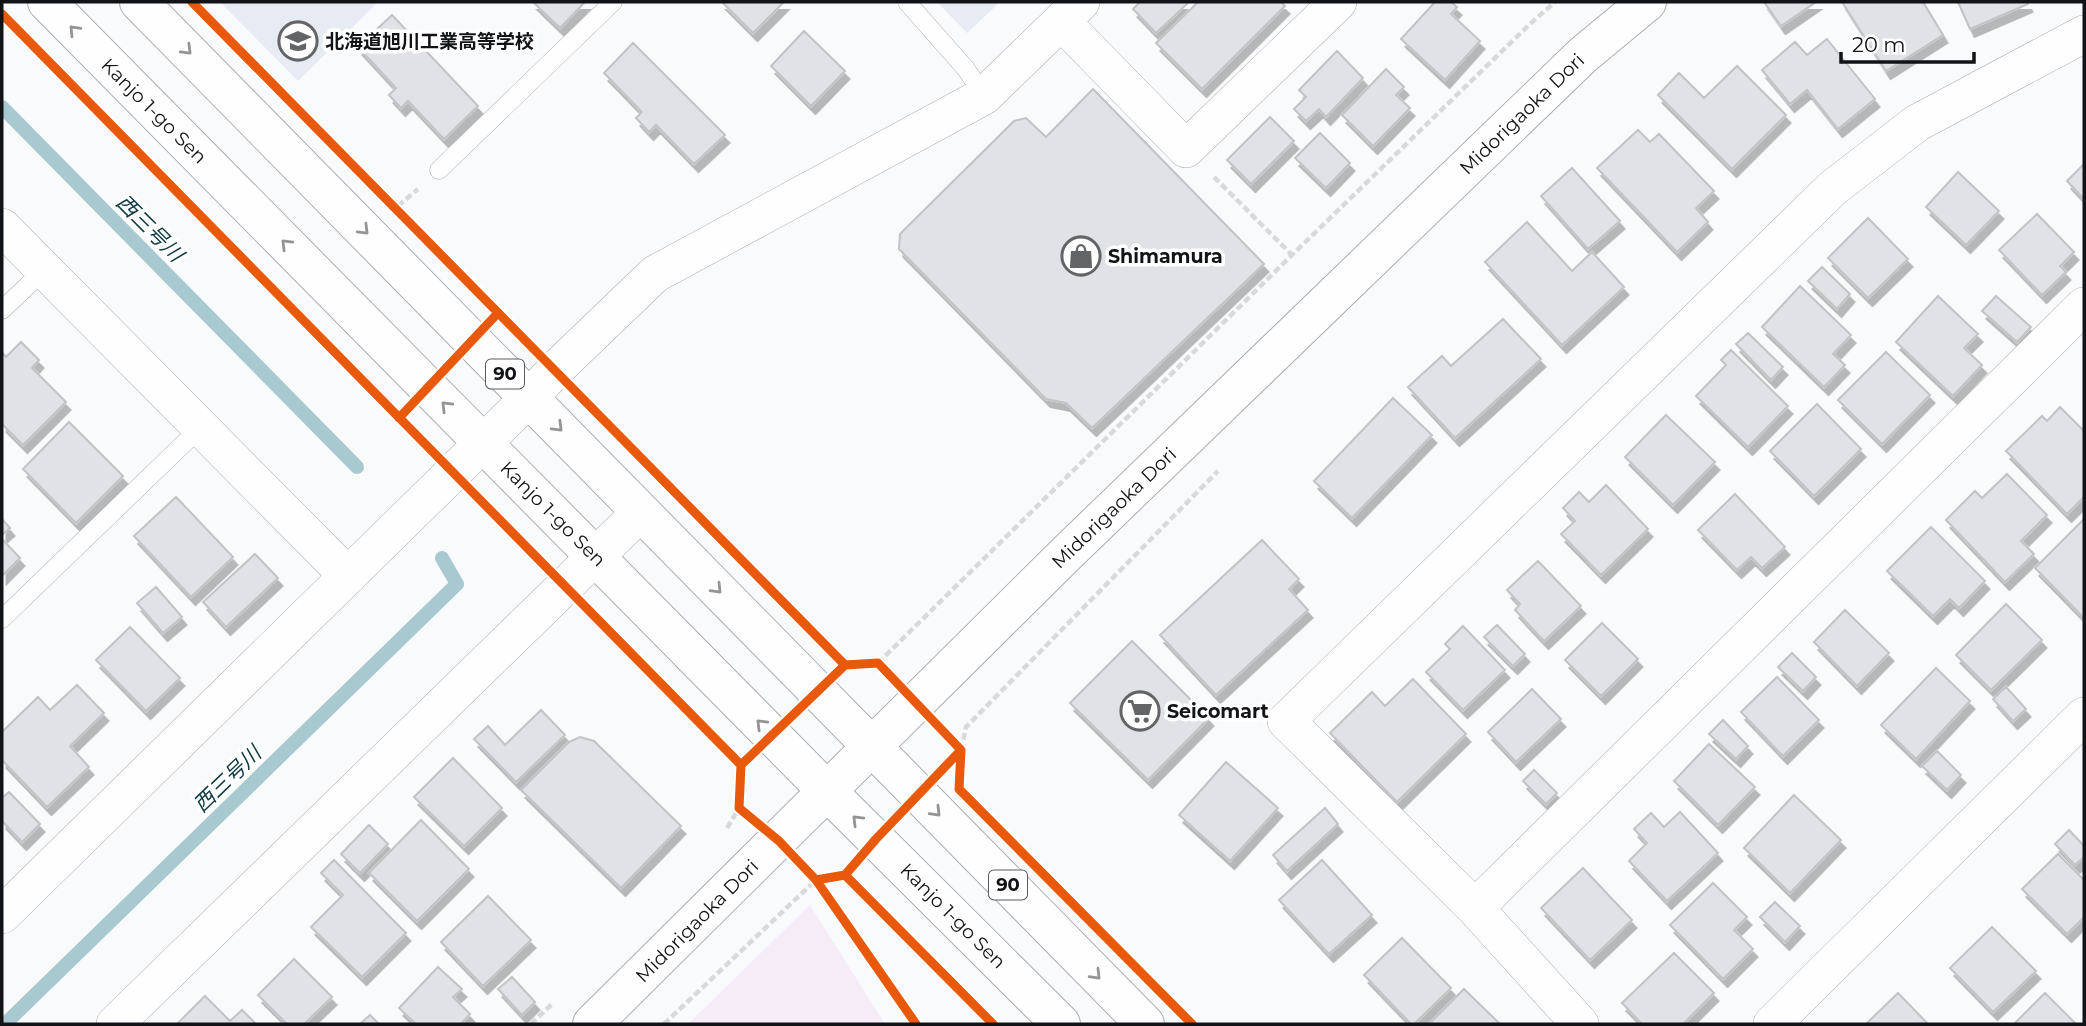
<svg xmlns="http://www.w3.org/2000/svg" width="2086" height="1026" viewBox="0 0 2086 1026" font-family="Montserrat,'Noto Sans JP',sans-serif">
<defs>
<filter id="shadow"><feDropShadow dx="4.5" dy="8" stdDeviation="0" flood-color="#0004"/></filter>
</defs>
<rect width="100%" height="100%" fill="#f8fafc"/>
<!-- built -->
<path fill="#e7ebf4" d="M220,2H378L298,81Z
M937,2H1000L967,33Z"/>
<!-- green -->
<path fill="#f5ecf8" d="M810,905L885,1024H688Z"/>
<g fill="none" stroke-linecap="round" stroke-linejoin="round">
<!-- stream -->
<path stroke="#a8c9cf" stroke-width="14" d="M2,107L357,467
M5,1024L457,584L442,558"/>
</g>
<!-- building -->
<path fill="#e1e2e5" stroke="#c3c3c6" stroke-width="2" filter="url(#shadow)" d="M533,2H585L560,28Z
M722,2H784L753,33Z
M1140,2H1189L1156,33L1133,9Z
M1198,2H1281L1285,6L1202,89L1156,43Z
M1435,2H1451L1457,7L1451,14L1480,41L1445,80L1401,39Z
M1764,2H1816L1781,26Z
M1842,2H1923L1943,35L1886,71Z
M1958,2H2027L2028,4L1970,29Z
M392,15L478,106L444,139L408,101L401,108L389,95L396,88L358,47Z
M804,31L845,71L811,106L771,66Z
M1827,39L1875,99L1838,129L1807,90L1790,104L1762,70L1795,42L1807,55Z
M633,43L725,135L694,164L656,125L649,132L636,118L642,112L604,73Z
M1337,51L1363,78L1326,117L1319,109L1306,121L1294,109L1306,97L1299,90Z
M1737,66L1786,115L1732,169L1658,95L1679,73L1704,98Z
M1386,69L1404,87L1396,95L1410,108L1373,146L1342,115Z
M1093,89L1264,264L1092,428L1066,403L1046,399L899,249L900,234L1014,121L1026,118L1046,137Z
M1270,117L1294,141L1251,184L1227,160Z
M1638,130L1650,142L1659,134L1714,191L1696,208L1708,222L1677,252L1597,168Z
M1320,133L1350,163L1326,188L1295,158Z
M2084,164V199L2067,181Z
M1572,168L1620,221L1588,249L1541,196Z
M1958,172L1999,211L1966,245L1926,207Z
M2037,214L2074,252L2060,266L2066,272L2042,295L1999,250Z
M1868,218L1908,259L1868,298L1828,258Z
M1527,222L1572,271L1592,252L1624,287L1562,345L1485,262Z
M1822,267L1850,294L1837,309L1808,281Z
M1800,286L1851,335L1833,354L1845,365L1824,387L1762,327Z
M1938,296L1978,334L1964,348L1982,365L1953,396L1896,342Z
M1996,296L2031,327L2017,342L1982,311Z
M1503,319L1541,359L1455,438L1408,387L1442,356L1451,366Z
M1748,333L1783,367L1771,380L1736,344Z
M21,342L39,360L32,368L66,402L23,445L2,424V352L6,357Z
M1731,350L1788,406L1748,447L1696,396L1726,365L1721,360Z
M1886,352L1930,395L1882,444L1838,400Z
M1393,398L1432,435L1352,518L1314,481Z
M1817,404L1861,449L1814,496L1770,451Z
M2060,407L2084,431V497L2067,514L2006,451L2042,416L2047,421Z
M1666,415L1715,462L1673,505L1625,457Z
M69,422L123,476L76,523L23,469Z
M2007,474L2047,515L2021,541L2034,554L2005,582L1946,520L1975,491L1982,498Z
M1606,485L1648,529L1601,575L1561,534L1575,521L1563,508L1579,492L1589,502Z
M1735,494L1785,547L1762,568L1751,557L1737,570L1698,530Z
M176,497L233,557L191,597L134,536Z
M2,519L10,528L2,535Z
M2084,519V618L2035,568Z
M1931,527L1985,581L1959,608L1950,599L1933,616L1887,571Z
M2,539L20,558L2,576Z
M1262,540L1299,579L1289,589L1308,610L1216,695L1160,635Z
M255,554L278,578L226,627L203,602Z
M1538,561L1581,606L1544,641L1515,610L1520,604L1507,590Z
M156,587L182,617L163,633L137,603Z
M2006,604L2042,640L1991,690L1956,655Z
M1845,610L1889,653L1857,686L1814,642Z
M1602,623L1638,659L1601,696L1565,660Z
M1497,625L1525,654L1513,666L1484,637Z
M1463,626L1505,670L1463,710L1426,672L1450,649L1445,644Z
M130,627L180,678L146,711L96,660Z
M1132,641L1209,718L1148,780L1070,703Z
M1792,653L1816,677L1803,691L1778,667Z
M1936,668L1970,701L1916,759L1881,725Z
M1777,677L1819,720L1783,756L1741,712Z
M1413,679L1466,734L1397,802L1330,733L1372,692L1385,706Z
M77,685L104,713L70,746L89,767L47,807L2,760V732L38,697L50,710Z
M2006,687L2026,709L2013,721L1993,699Z
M1532,689L1561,719L1516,762L1488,732Z
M541,710L565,735L516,782L474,739L488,726L505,745Z
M1723,720L1748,746L1736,759L1709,734Z
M580,737L594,741L681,826L621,888L521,790L569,742Z
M1709,744L1755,787L1718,825L1674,781Z
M1937,751L1961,775L1947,790L1922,766Z
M453,758L502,808L464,846L414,797Z
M1226,762L1278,808L1230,861L1179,815Z
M1534,770L1557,793L1546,804L1523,781Z
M9,792L40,824L22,842L2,821V798Z
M1794,795L1841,840L1790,893L1744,848Z
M1325,808L1338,824L1287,871L1273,855Z
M1680,812L1718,853L1667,901L1629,861L1647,843L1634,829L1651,813L1664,827Z
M421,820L469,869L417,921L369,873Z
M369,825L388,844L360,873L341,854Z
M2069,830L2084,846V857L2075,865L2055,844Z
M2058,854L2084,880V917L2067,934L2022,889Z
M334,860L406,933L362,977L311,927L343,895L321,873Z
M1322,860L1372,915L1329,954L1279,900Z
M1583,868L1632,920L1590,960L1541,908Z
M1713,883L1747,917L1734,930L1753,949L1723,979L1670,925Z
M488,896L531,940L483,986L441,942Z
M1775,902L1800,926L1785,942L1760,917Z
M1992,927L2036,971L1993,1012L1950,968Z
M1402,938L1451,988L1414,1024H1411L1364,975Z
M1674,953L1714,993L1683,1024H1642L1622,1003Z
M294,959L332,997L304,1024H287L258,995Z
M438,967L462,989L453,997L470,1014L461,1024H416L399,1008Z
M512,977L535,1002L522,1015L498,989Z
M1464,989L1500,1024H1429Z
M1898,993L1928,1024H1866Z
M2045,993L2076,1024H2014Z
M205,996L230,1021L242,1010L256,1024H177Z
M370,1015L379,1024H360Z"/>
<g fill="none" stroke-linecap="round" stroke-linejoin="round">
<!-- service casing -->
<g stroke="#adaeb1" stroke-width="19">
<path id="service" d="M907,2L966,69L984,96
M439,170L613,2
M2,310L44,270
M2,619L200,428"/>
</g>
<!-- minor casing -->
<g stroke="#adaeb1" stroke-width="38">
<path id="minor" d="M1061,21L1186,149L1338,2
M2,227L348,576
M1475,908L2084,306
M2,915L529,398L555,370L655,274L984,96L1081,2
M115,1024L641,512
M1580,1024L1475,908L1286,721L1833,188L1917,123L2084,34
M1772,1024L2084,716"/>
</g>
<!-- tertiary casing -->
<g stroke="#adaeb1" stroke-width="40">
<path id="tertiary" d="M592,1024L1067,553L1583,55L1647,2"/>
</g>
<!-- primary casing -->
<g stroke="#adaeb1" stroke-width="40">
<path id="primary" d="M47,2L826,790L1061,1024
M139,2L1145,1024"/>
</g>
<!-- path -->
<path stroke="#d9d9d9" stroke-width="4.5" stroke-dasharray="7 3.5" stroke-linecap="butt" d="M1214,177L1292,255
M398,206L418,189
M878,663L1292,255L1530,24L1555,2
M961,750L966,727L1218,471
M727,828L739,808
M531,1024L553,1003
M664,1024L816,880"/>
<!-- service -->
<use href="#service" stroke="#fefeff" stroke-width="18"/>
<!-- minor -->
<use href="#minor" stroke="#fefeff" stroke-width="37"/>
<!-- tertiary -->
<use href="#tertiary" stroke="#fefeff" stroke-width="38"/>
<!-- primary -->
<use href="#primary" stroke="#fefeff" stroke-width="38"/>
<!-- cycleway casing -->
<g stroke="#fff" stroke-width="13">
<path id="cycleway" d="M192,2L845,665L878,663L961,750L959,789L1192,1024
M2,14L741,765
M399,418L497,314
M845,665L741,765L739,808L779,841L816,880L916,1024
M845,875L993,1024
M816,880L845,875L876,839L961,750"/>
</g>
<!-- cycleway -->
<use href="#cycleway" stroke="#e8590c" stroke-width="9"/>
</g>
<!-- one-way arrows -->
<defs><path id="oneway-chevron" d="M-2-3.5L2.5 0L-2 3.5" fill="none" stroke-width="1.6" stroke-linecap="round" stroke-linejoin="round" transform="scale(1.75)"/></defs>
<g stroke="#939496">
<use href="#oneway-chevron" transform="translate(74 30) rotate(-134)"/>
<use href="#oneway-chevron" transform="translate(187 50) rotate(45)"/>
<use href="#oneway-chevron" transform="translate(364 230) rotate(45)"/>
<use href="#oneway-chevron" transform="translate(286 244) rotate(-135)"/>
<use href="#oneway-chevron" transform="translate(446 406) rotate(-135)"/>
<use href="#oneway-chevron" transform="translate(558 427) rotate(45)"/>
<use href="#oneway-chevron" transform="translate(717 589) rotate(46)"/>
<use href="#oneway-chevron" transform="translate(761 724) rotate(-135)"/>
<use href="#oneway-chevron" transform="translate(936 812) rotate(46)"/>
<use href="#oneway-chevron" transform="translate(857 820) rotate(-135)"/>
<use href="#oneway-chevron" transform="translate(1096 975) rotate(46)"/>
</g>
<!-- icons -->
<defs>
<g id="school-ring" transform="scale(2.0125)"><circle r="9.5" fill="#fff" stroke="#626466" stroke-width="1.5"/><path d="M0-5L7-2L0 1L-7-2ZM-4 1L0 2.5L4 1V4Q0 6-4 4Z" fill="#626466"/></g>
<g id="shop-ring" transform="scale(2.0125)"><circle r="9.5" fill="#fff" stroke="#626466" stroke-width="1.5"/><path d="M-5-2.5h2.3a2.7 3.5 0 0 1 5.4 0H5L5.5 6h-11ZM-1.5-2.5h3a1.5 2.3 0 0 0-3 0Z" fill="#626466"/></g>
<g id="supermarket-ring" transform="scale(2.0125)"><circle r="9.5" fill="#fff" stroke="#626466" stroke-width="1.5"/><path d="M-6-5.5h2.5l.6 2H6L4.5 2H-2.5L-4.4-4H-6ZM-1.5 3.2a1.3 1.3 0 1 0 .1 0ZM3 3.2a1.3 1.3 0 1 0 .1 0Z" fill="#626466"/></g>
</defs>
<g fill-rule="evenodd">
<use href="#school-ring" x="298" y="41"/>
<use href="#shop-ring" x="1081" y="256"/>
<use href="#supermarket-ring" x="1140" y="711"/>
</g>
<g text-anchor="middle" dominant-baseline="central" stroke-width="7" stroke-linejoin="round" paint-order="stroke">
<!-- shield labels -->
<g fill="#fff" stroke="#585a5c" stroke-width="2">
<rect x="486" y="359.5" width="38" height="29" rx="5"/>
<rect x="989" y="870.5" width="38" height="29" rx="5"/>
</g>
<g font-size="18" font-weight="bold" fill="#111316">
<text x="505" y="374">90</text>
<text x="1008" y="885">90</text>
</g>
<!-- poi labels -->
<g font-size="19" font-weight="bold" fill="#111316" stroke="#fff" text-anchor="start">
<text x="325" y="41">北海道旭川工業高等学校</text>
<text x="1108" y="256">Shimamura</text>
<text x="1167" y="711">Seicomart</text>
</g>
<!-- street labels -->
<g font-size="19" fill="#111316" stroke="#fff">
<text transform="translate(154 111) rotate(45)">Kanjo 1-go Sen</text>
<text transform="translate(1522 114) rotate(-44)">Midorigaoka Dori</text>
<text transform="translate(1114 508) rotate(-44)">Midorigaoka Dori</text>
<text transform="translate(553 514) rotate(45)">Kanjo 1-go Sen</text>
<text transform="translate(953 916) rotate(45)">Kanjo 1-go Sen</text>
<text transform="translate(697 921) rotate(-45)">Midorigaoka Dori</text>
</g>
<!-- water labels -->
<g font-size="21" font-style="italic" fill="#0d3a41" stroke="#fff">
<text transform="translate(150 228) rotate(45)">西三号川</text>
<text transform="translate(227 779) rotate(-44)">西三号川</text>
</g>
</g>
<!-- border -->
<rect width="2086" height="1026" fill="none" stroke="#111316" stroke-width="7"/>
<!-- scale -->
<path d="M1841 52v10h133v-10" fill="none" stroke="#111316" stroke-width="3.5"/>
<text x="1852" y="52" font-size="21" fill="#111316" stroke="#ffffff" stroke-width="5" paint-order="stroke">20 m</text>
</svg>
